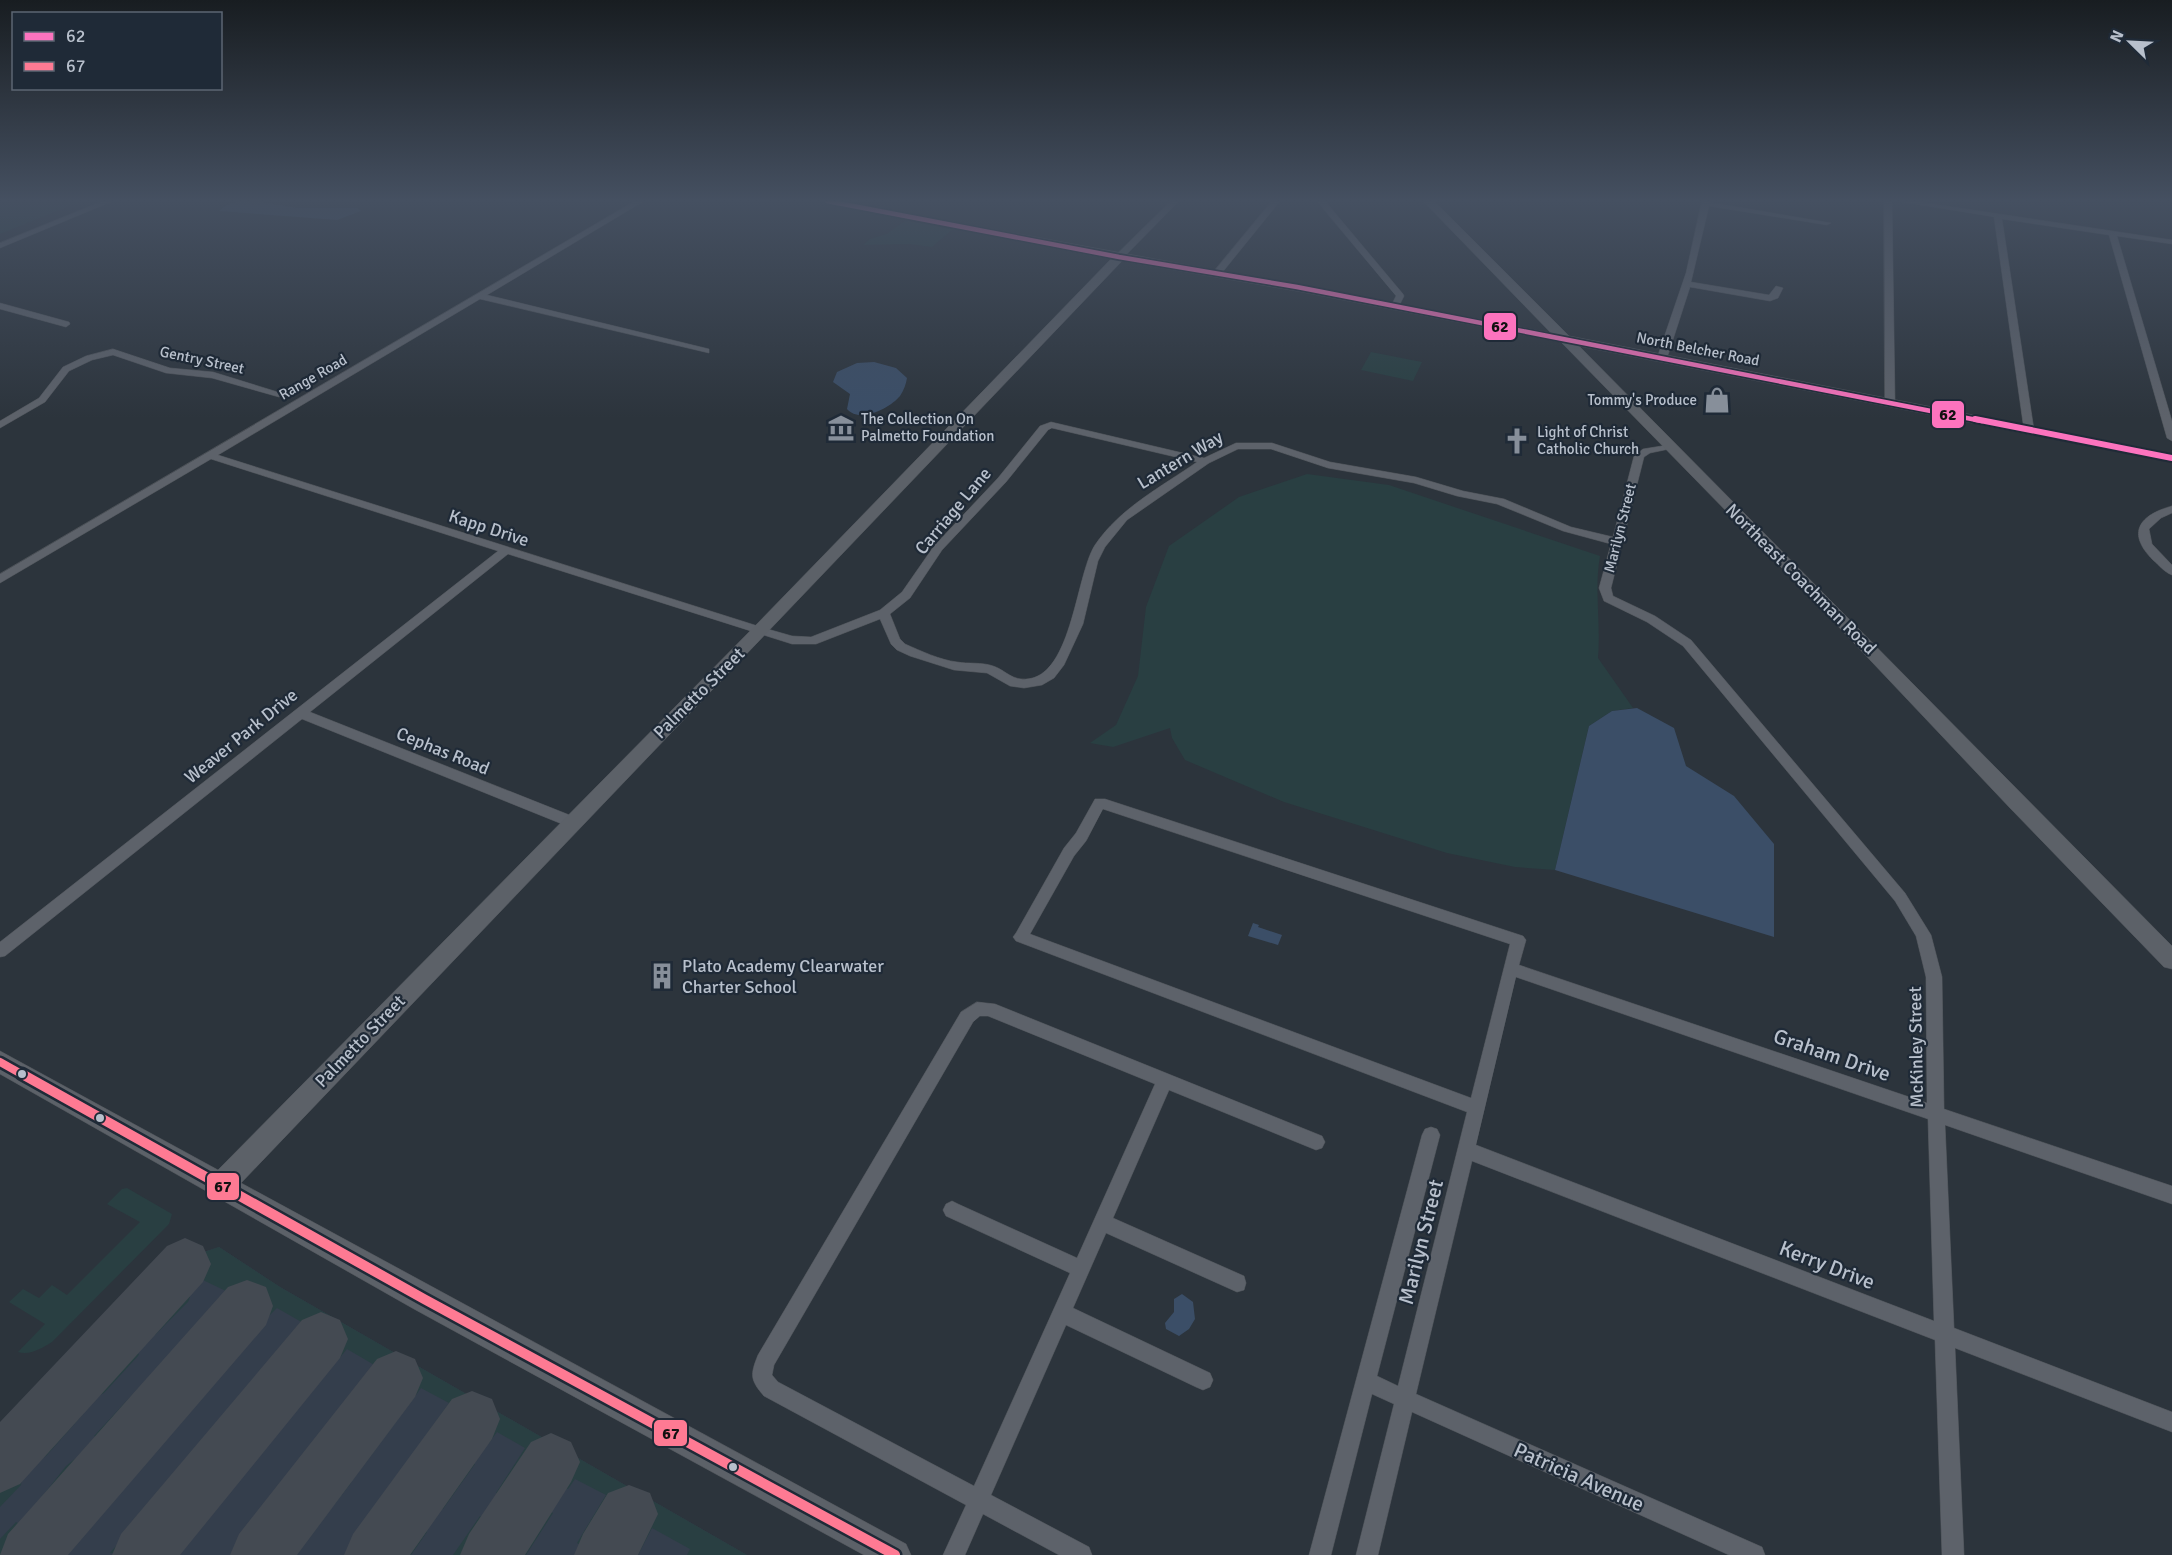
<svg xmlns="http://www.w3.org/2000/svg" width="2172" height="1555" viewBox="0 0 2172 1555" font-family="Signika,sans-serif">
<rect width="100%" height="100%" fill="#2c343c"/>
<!-- airport -->
<path fill="#343e4c" d="M219,1247L280,1287L747,1555H0V1437L164,1265Z"/>
<!-- green -->
<path fill="#293f42" d="M18,201H82L0,234V205Z
M906,220L953,229L932,247L909,244L863,245L870,239L887,234Z
M1371,352L1422,362L1413,381L1361,370Z
M1307,474L1389,485L1600,556C1594,590 1601,623 1598,658L1633,708L1612,711L1589,726L1555,870L1515,867L1447,853L1284,802L1185,760L1172,738L1170,728L1113,747L1090,743L1116,725L1138,676L1146,607L1169,546L1239,497Z
M127,1188L172,1214L169,1224L52,1342C42,1348 30,1356 18,1352L45,1324L9,1302L23,1289L39,1298L52,1285L67,1295L140,1222L107,1204L122,1189Z
M219,1247L280,1287L747,1555H687L690,1549L652,1528L638,1555H615L634,1523V1515L625,1511L620,1514L597,1548L589,1550L577,1543L606,1495L575,1479L568,1489L554,1481L552,1475L556,1462L548,1456L544,1457L516,1496L506,1499L496,1493L525,1448L497,1432L489,1443L474,1433L477,1419L465,1415L441,1447L432,1451L420,1444L449,1403L421,1388L413,1399L400,1392L401,1378L390,1374L361,1411L352,1412L344,1407L376,1366L347,1349L338,1360L322,1351L328,1343L316,1337L291,1365L283,1369L272,1363L305,1324L277,1308L269,1316L244,1300L219,1327L205,1318L228,1292L182,1270L187,1264L181,1261L0,1454V1437L164,1265Z
M176,1288L190,1297L188,1302L155,1335L141,1328L139,1325C147,1311 162,1293 176,1288Z
M244,1329L253,1334L218,1374L208,1368L209,1360L236,1330Z
M188,1335L200,1343V1349L171,1383L164,1382L152,1373Z
M122,1344L139,1354L138,1356L104,1393L100,1395L86,1384V1380L117,1347Z
M312,1371L323,1378L289,1419L278,1411C278,1396 299,1377 312,1371Z
M257,1381L267,1388C263,1404 246,1424 231,1429L221,1422Z
M193,1386L202,1392L165,1434L156,1429V1421L185,1388Z
M136,1394L147,1401L148,1407L122,1437L107,1445L94,1436L132,1395Z
M69,1404L84,1413L47,1455L42,1459L27,1448V1444L64,1405Z
M386,1412L398,1419L366,1462L353,1453V1447L377,1416Z
M329,1427L337,1432L338,1441L312,1473L305,1475L295,1469Z
M263,1430L275,1437L237,1483L226,1476C228,1458 246,1437 263,1430Z
M205,1442L214,1448C212,1466 194,1486 177,1493L168,1486Z
M140,1447L148,1453L109,1497L100,1491V1483L129,1450Z
M461,1456L475,1464L443,1509L429,1500V1494L454,1459Z
M76,1458L91,1468L90,1473L56,1511L37,1503L66,1466Z
M7,1469L22,1478L21,1485L0,1507V1473Z
M400,1471L413,1477C415,1492 396,1515 382,1520L370,1512Z
M337,1474L351,1483L316,1528L303,1520V1512L331,1476Z
M278,1490L288,1495V1505L260,1540L249,1542L242,1537Z
M202,1495H212L222,1502L181,1550L171,1544V1533Z
M151,1505L160,1513V1522L132,1555L110,1553Z
M540,1505L553,1513L526,1555H519L511,1551L510,1541L530,1509Z
M83,1512L91,1517L59,1555H42V1550L73,1515Z
M480,1516L493,1525L494,1530L477,1555H453Z
M16,1522L33,1534L30,1541L18,1555H0V1539Z
M413,1523L427,1532L411,1555H385L406,1526Z"/>
<!-- water -->
<path fill="#3b4e67" d="M239,201H256L297,208H357L361,211L337,220L219,211L226,205Z
M874,362L896,368L907,378C906,384 904,390 900,396C890,408 860,424 847,409L850,394L833,382L837,372L857,363Z
M1637,708L1674,728L1686,766L1734,796L1774,844V937L1555,870L1589,726L1612,711Z
M1253,923L1259,925L1258,927L1282,935L1278,945L1248,936Z
M1182,1294L1193,1302L1195,1319L1189,1329L1179,1336L1166,1329L1165,1323L1174,1312V1299Z"/>
<g fill="none" stroke-linecap="round" stroke-linejoin="round">
<!-- taxiway -->
<path fill="#444a52" fill-rule="evenodd" d="M185,1238L203,1246L211,1264L203,1282L20,1484L0,1493V1422L167,1246Z
M247,1280L266,1287L273,1306L266,1325L68,1555H0L8,1534L228,1287Z
M321,1312L340,1320L348,1339L340,1358L180,1555H112L121,1534L302,1320Z
M396,1351L415,1359L423,1378L415,1397L297,1555H230L239,1534L377,1359Z
M472,1391L492,1399L500,1419L492,1439L410,1555H344L353,1534L452,1399Z
M551,1433L571,1442L580,1462L571,1482L525,1555H460L469,1534L531,1442Z
M629,1485L650,1493L658,1514L638,1555H574L583,1534L608,1493Z"/>
<!-- street casing -->
<g stroke="#4b5056" stroke-width="1">
<path id="street" d="M103,201H113L0,248V243Z
M635,201H644L487,295L709,349V353L480,299L218,455L764,628L792,636L811,637L880,610L902,592L934,546L998,478L1040,426L1051,422L1204,458L1236,443H1272L1330,462L1416,477L1463,491L1504,499L1571,527L1613,537L1634,456L1643,449L1674,444V448L1650,453L1644,457L1611,588L1613,596L1655,616L1691,640L1905,893L1931,935L1942,977L1944,1109L2172,1186V1204L1945,1125L1954,1328L2172,1412V1432L1955,1348L1964,1555H1942L1935,1340L1472,1161L1416,1394L1762,1547L1765,1555H1729L1412,1412L1378,1555H1356L1394,1404L1372,1394L1331,1555H1309L1422,1135L1425,1129L1431,1127L1437,1129L1440,1135L1377,1376L1398,1386L1467,1112L1016,941L1013,937L1016,933L1064,848L1076,833L1095,799H1105L1523,936L1526,940L1519,965L1927,1103L1926,977L1916,936L1895,901L1683,646L1647,622L1604,601L1599,588L1611,544L1563,531L1497,504L1457,496L1414,483L1328,468L1271,449H1238L1209,463L1127,520L1105,547L1098,561L1083,624L1064,665L1054,678L1042,685L1024,688L1010,686L987,673L954,670L910,656L897,650L891,644L880,619L816,644H792L508,554L310,712L577,818L579,822L577,826H567L302,719L5,956L0,957V942L498,551L211,459L0,583V574ZM1052,428L1197,462C1161,487 1120,508 1095,545C1075,576 1072,684 1021,679C1010,678 1003,669 993,666C982,662 968,664 957,662C940,660 921,651 905,644L900,639L890,614L910,598L942,550L1006,482L1048,430ZM1103,809L1510,944L1471,1098L1030,934L1074,856L1086,841ZM1516,977L1928,1119L1934,1321L1476,1145Z
M1171,201H1179L1122,259H1116V255Z
M1272,201H1280L1221,274H1215V270Z
M1317,201H1325L1403,294L1404,296L1398,308L1391,306L1396,296Z
M1702,201L1831,223L1827,225L1709,206L1691,282L1769,295L1776,286L1783,288L1778,298L1770,301L1690,287L1667,358L1659,360L1657,358L1686,273Z
M1884,201H1892L1895,403L1890,406L1885,403Z
M1897,201H1913L2172,240V244L2117,236L2172,421V441L2167,438L2109,235L2002,219L2034,430L2029,433L2024,430L1994,217Z
M0,303L69,322L70,324L66,327L0,309Z
M113,349L170,368L213,372L284,394L279,397L212,378L166,373L113,355L92,360L69,371L45,402L0,428V421L39,398L63,367L86,356Z
M2172,506V513L2161,518L2149,529L2152,544L2172,565V575C2164,572 2159,565 2153,560C2126,533 2139,515 2172,506Z
M977,1002L995,1004L1322,1136L1325,1142L1322,1148L1316,1150L1169,1090L1113,1218L1244,1276L1246,1283L1244,1290L1237,1292L1106,1233L1073,1308L1210,1373L1213,1380L1210,1387L1203,1390L1196,1387L1066,1325L991,1495L1089,1547L1092,1555H1059L983,1514L965,1555H943L966,1505L764,1396C750,1380 750,1375 758,1355L961,1012ZM980,1016H988L1155,1084L1077,1258L958,1204L952,1201L946,1204L943,1210L946,1216L1070,1273L974,1486L778,1382L772,1375L774,1365L973,1022Z"/>
</g>
<!-- secondary casing -->
<g stroke="#4b5056" stroke-width="1">
<path id="secondary" d="M822,201H842C1078,246 1315,287 1551,333L1423,201H1434L1569,336L2172,454V462L1579,346L2172,946V969L2164,967L2010,808L1819,606L1561,342L1297,291L1122,261L241,1183L906,1544L911,1555H864L414,1309L0,1074V1051L218,1170L754,627L1111,259L827,204Z"/>
</g>
<!-- street -->
<use href="#street" fill="#5d626a" fill-rule="evenodd"/>
<!-- secondary -->
<use href="#secondary" fill="#5c6168" fill-rule="evenodd"/>
<!-- bus-1-far1 casing -->
<g stroke="#1f2a37" stroke-width="8">
<path id="bus-1-far1" d="M827,201L1119,257L1297,287L1982,421"/>
</g>
<!-- bus-1 casing -->
<g stroke="#1f2a37" stroke-width="10">
<path id="bus-1" d="M1975,419L2172,458"/>
</g>
<!-- bus-2-far1 casing -->
<g stroke="#1f2a37" stroke-width="13">
<path id="bus-2-far1" d="M0,1062L25,1076"/>
</g>
<!-- bus-2 casing -->
<g stroke="#1f2a37" stroke-width="15">
<path id="bus-2" d="M22,1074L424,1299L895,1555"/>
</g>
<!-- bus-1-far1 -->
<use href="#bus-1-far1" stroke="#fc73be" stroke-width="4.5"/>
<!-- bus-1 -->
<use href="#bus-1" stroke="#fc73be" stroke-width="6"/>
<!-- bus-2-far1 -->
<use href="#bus-2-far1" stroke="#fe7a93" stroke-width="8"/>
<!-- bus-2 -->
<use href="#bus-2" stroke="#fe7a93" stroke-width="10"/>
</g>
<!-- sky -->
<linearGradient id="sky" x2="0" y2="1"><stop stop-color="#181d21"/><stop offset="0.48" stop-color="#455061"/><stop offset="1" stop-color="#455061" stop-opacity="0"/></linearGradient>
<rect width="2172" height="418" fill="url(#sky)"/>
<!-- icons -->
<defs>
<g id="shop-bare" transform="scale(2.07)"><path d="M-5-2.5h2.3a2.7 3.5 0 0 1 5.4 0H5L5.5 6h-11ZM-1.5-2.5h3a1.5 2.3 0 0 0-3 0Z" fill="#878f9a" stroke="#1f2a37" stroke-width="2.5" paint-order="stroke"/></g>
<g id="museum-bare" transform="scale(2.07)"><path d="M0-6L6-3V-2H-6V-3ZM-5-1h2V3h-2ZM-1-1h2V3h-2ZM3-1h2V3H3ZM-6 4H6V6H-6Z" fill="#878f9a" stroke="#1f2a37" stroke-width="2.5" paint-order="stroke"/></g>
<g id="church-bare" transform="scale(2.07)"><path d="M-1.2-6h2.4v3.5h3.3v2.4h-3.3V6h-2.4V-.1h-3.3v-2.4h3.3Z" fill="#878f9a" stroke="#1f2a37" stroke-width="2.5" paint-order="stroke"/></g>
<g id="building-bare" transform="scale(2.07)"><path d="M-4-6H4V6H1V3H-1V6H-4ZM-2.5-4.3h1.7v1.8h-1.7ZM.8-4.3h1.7v1.8H.8ZM-2.5-1h1.7V.8h-1.7ZM.8-1h1.7V.8H.8Z" fill="#878f9a" stroke="#1f2a37" stroke-width="2.5" paint-order="stroke"/></g>
</defs>
<g fill-rule="evenodd">
<use href="#shop-bare" x="1717" y="400"/>
<use href="#museum-bare" x="841" y="428"/>
<use href="#church-bare" x="1517" y="441"/>
<use href="#building-bare" x="662" y="976"/>
</g>
<!-- markers -->
<g fill="#b8c0cc" stroke="#1f2a37" stroke-width="2">
<circle cx="22" cy="1074" r="5"/>
<circle cx="100" cy="1118" r="5"/>
<circle cx="733" cy="1467" r="5"/>
</g>
<g text-anchor="middle" dominant-baseline="central" stroke-width="4.5" stroke-linejoin="round" paint-order="stroke">
<!-- far-street labels -->
<g font-size="15" fill="#b8c0cc" stroke="#1f2a37">
<text transform="translate(1698 349) rotate(11)">North Belcher Road</text>
<text transform="translate(202 360) rotate(12)">Gentry Street</text>
<text transform="translate(313 377) rotate(-30)">Range Road</text>
<text transform="translate(1620 528) rotate(-76)">Marilyn Street</text>
</g>
<!-- far-poi labels -->
<g font-size="15" fill="#b8c0cc" stroke="#1f2a37" text-anchor="start">
<text x="1697" y="400" text-anchor="end">Tommy's Produce</text>
<text x="861" y="419">The Collection On<tspan x="861" dy="17">Palmetto Foundation</tspan></text>
<text x="1537" y="432">Light of Christ<tspan x="1537" dy="17">Catholic Church</tspan></text>
</g>
<!-- street labels -->
<g font-size="18" fill="#b8c0cc" stroke="#1f2a37">
<text transform="translate(1180 460) rotate(-31)">Lantern Way</text>
<text transform="translate(953 511) rotate(-50)">Carriage Lane</text>
<text transform="translate(489 528) rotate(18)">Kapp Drive</text>
<text transform="translate(1801 579) rotate(45)">Northeast Coachman Road</text>
<text transform="translate(699 693) rotate(-45)">Palmetto Street</text>
<text transform="translate(241 736) rotate(-39)">Weaver Park Drive</text>
<text transform="translate(443 751) rotate(22)">Cephas Road</text>
<text transform="translate(360 1041) rotate(-46)">Palmetto Street</text>
<text transform="translate(1916 1047) rotate(-91)">McKinley Street</text>
</g>
<!-- poi labels -->
<g font-size="18" fill="#b8c0cc" stroke="#1f2a37" text-anchor="start">
<text x="682" y="966">Plato Academy Clearwater<tspan x="682" dy="21">Charter School</tspan></text>
</g>
<!-- near-street labels -->
<g font-size="21" fill="#b8c0cc" stroke="#1f2a37">
<text transform="translate(1832 1055) rotate(19)">Graham Drive</text>
<text transform="translate(1421 1242) rotate(-76)">Marilyn Street</text>
<text transform="translate(1827 1265) rotate(21)">Kerry Drive</text>
<text transform="translate(1579 1477) rotate(24)">Patricia Avenue</text>
</g>
</g>
<g stroke="#1f2a37" stroke-width="2">
<rect x="1483" y="312" width="34" height="29" rx="6" fill="#fc73be"/>
<rect x="1931" y="400" width="34" height="29" rx="6" fill="#fc73be"/>
<rect x="206" y="1172" width="34" height="29" rx="6" fill="#fe7a93"/>
<rect x="653" y="1419" width="35" height="28" rx="6" fill="#fe7a93"/>
</g>
<g font-size="16" text-anchor="middle" font-weight="bold" fill="#111">
<text x="1500" y="332">62</text>
<text x="1948" y="420">62</text>
<text x="223" y="1192">67</text>
<text x="671" y="1439">67</text>
</g>
<!-- legend -->
<rect x="12" y="12" width="210" height="78" fill="#1f2a37" stroke="#5c6673" stroke-width="1.5"/>
<rect x="24" y="32" width="30" height="9" fill="#fc73be" stroke="#5c6673" stroke-width="1.5"/>
<text x="66" y="42" font-size="18" fill="#b8c0cc">62</text>
<rect x="24" y="62" width="30" height="9" fill="#fe7a93" stroke="#5c6673" stroke-width="1.5"/>
<text x="66" y="72" font-size="18" fill="#b8c0cc">67</text>
<!-- north arrow -->
<g transform="translate(2130 42) rotate(294)" stroke="#1f2a37" stroke-width="4.5" paint-order="stroke">
<path d="M0-4.5L10 22L0 15L-10 22Z" fill="#b8c0cc"/>
<text y="-9" font-size="16" font-weight="bold" text-anchor="middle" fill="#b8c0cc">N</text>
</g>
</svg>
